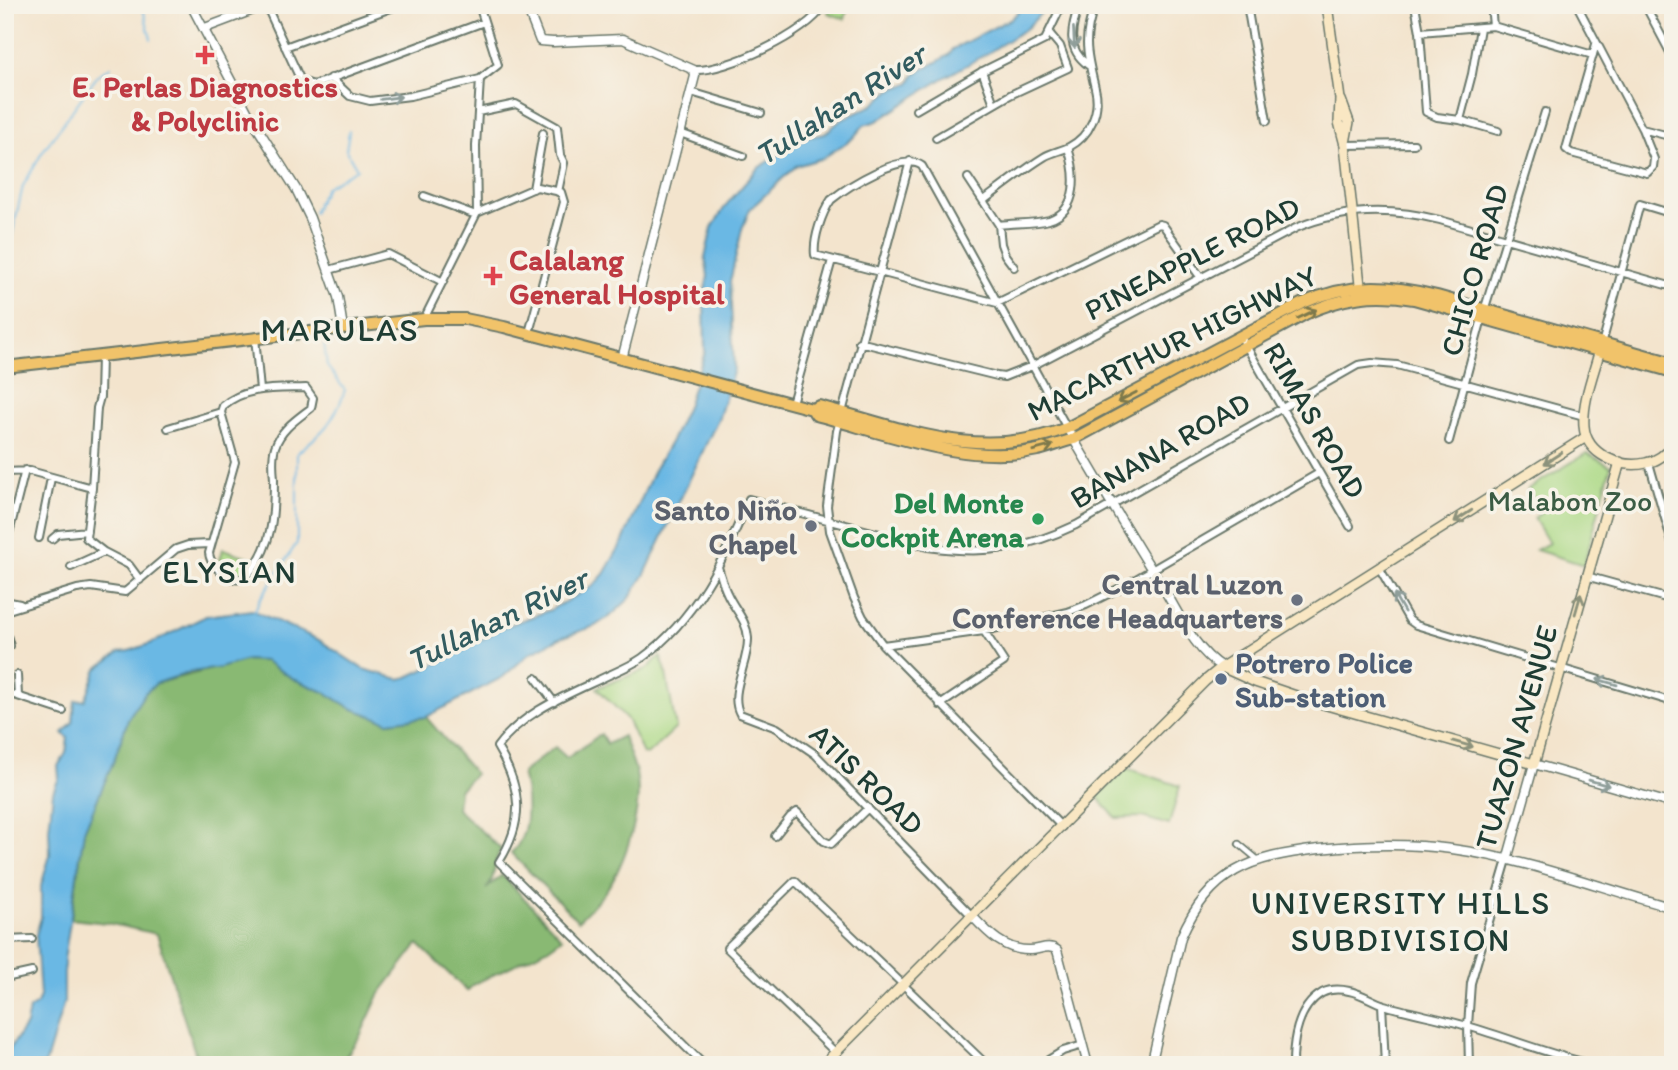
<svg xmlns="http://www.w3.org/2000/svg" width="1678" height="1070" viewBox="0 0 1678 1070" font-family="Itim,sans-serif">
<rect width="100%" height="100%" fill="#f7f3e8"/>
<filter id="ink" filterUnits="userSpaceOnUse"><feTurbulence type="fractalNoise" baseFrequency=".0143" numOctaves="2"/><feDisplacementMap in="SourceGraphic" scale="14" xChannelSelector="R" yChannelSelector="G"/><feConvolveMatrix kernelMatrix="1 2 1 2 8 2 1 2 1" color-interpolation-filters="sRGB"/></filter>
<filter id="wash" filterUnits="userSpaceOnUse"><feTurbulence type="fractalNoise" baseFrequency=".00686" numOctaves="4" result="noise"/><feDisplacementMap in="SourceGraphic" scale="28" xChannelSelector="R" yChannelSelector="G"/><feGaussianBlur stdDeviation="1.57" result="paint"/><feColorMatrix in="noise" values="0 0 0 0 0 0 0 0 0 0 0 0 0 0 0 0 0 1.4 0 .05"/><feComposite in="paint" operator="in"/></filter>
<g filter="url(#wash)">
<rect width="100%" height="100%" fill="#f3e4cd"/>
<!-- green -->
<path fill="#acd986" stroke="#668b5d" stroke-width="2" d="M831,5H849L845,19L828,13Z
M1587,453L1611,466L1584,565L1536,550L1549,543L1534,518L1541,513L1528,489Z
M223,549L251,558L246,575L218,567Z
M660,656L665,668L676,728L647,755L643,754L627,719L597,688L647,669Z
M1126,768L1180,786L1169,825L1142,817L1116,818L1097,797Z"/>
<!-- forest -->
<path fill="#89b973" stroke="#547b54" stroke-width="2" d="M247,660L265,661L294,679L324,692L351,708L388,722L426,717L475,774L459,790L457,809L501,849C493,861 496,880 486,889L502,875L562,938L547,949L474,984L467,991L418,944L379,995L360,1036L340,1065H199L157,934L107,923L71,919L84,831L114,760L129,717L145,693L157,683Z
M601,734L607,744L623,736C627,748 633,760 636,773C644,808 625,865 604,893C596,903 587,912 578,921L511,853C531,835 528,797 522,773L555,747L567,758Z"/>
<!-- water -->
<path fill="#6ab8e4" stroke="#447a8c" stroke-width="2" d="M1025,5H1046L1044,10L1027,28L988,53L942,79L877,121L864,125L853,138L823,158L796,166L750,209L742,229L730,282L734,369L719,417L645,574L629,599L613,614L595,626L560,638L530,653L503,677L426,717L388,722L351,708L324,692L294,679L265,661L247,660L220,668L191,672L157,683L145,693L129,717L114,760L84,831L64,960V1002L46,1062L43,1065H5V1056L26,1025L29,1009L37,1004L40,996L36,935L41,917V886L50,855L49,829L53,792L59,778L58,766L66,753L68,738L63,733L73,722L75,701L85,700L97,669L120,652L129,651L152,643L206,616L252,610L319,640L363,669L399,679L408,677L459,653L501,628L550,610L593,586L604,574L623,541L654,470L672,439L686,409L705,352L704,295L708,276L705,257L712,228L726,205L758,168L809,137L824,134L841,120L873,105L891,90L910,83L915,74L949,55L953,49L1012,18Z"/>
<g fill="none" stroke-linecap="round" stroke-linejoin="round">
<!-- stream -->
<path stroke="#6ab8e4" stroke-width="2" d="M142,5L151,39
M313,213L326,187L357,169L346,150L349,131
M5,266L23,186L43,151L98,75L111,67
M255,611L260,599L297,543V453C324,431 333,424 345,390L327,366L324,343"/>
</g>
</g>
<g filter="url(#ink)">
<g fill="none" stroke-linecap="round" stroke-linejoin="round">
<!-- pedestrian casing -->
<g stroke="#69776a" stroke-width="8">
<path id="pedestrian" d="M1239,844L1257,859"/>
</g>
<!-- minor casing -->
<g stroke="#69776a" stroke-width="10">
<path id="minor" d="M70,5L102,8L107,5
M266,5L301,81L314,85L484,22
M896,5L898,8L909,5
M1079,5C1071,28 1066,49 1088,65
M1152,5H1180
M1247,5L1267,121
M1415,5L1420,32L1426,112L1437,117L1460,120L1498,131
M1577,5L1642,129L1654,159L1653,167L1647,173L1571,153L1566,149L1596,44
M1645,5L1673,58
M1493,26L1593,55
M1420,32L1493,26L1491,5
M285,47L399,5
M694,70C725,72 809,33 824,5
M982,71L994,104
M331,78L350,96L370,101L410,96L480,79L498,65L479,5
M691,92L761,113
M916,110L981,72L1045,40L1062,5
M478,112L516,104L557,127L560,155L564,163L558,192
M1460,120L1472,74L1480,28
M1642,129L1673,137
M680,133L743,156
M936,138L1010,95L1068,68L1060,46L1050,34
M1345,145L1414,144
M910,161L837,431L827,506L830,531L854,598L863,617L883,645L1062,827
M968,178L999,225L1001,244L1005,255L1014,267
M533,189L543,133
M424,196L476,215
M983,201C1003,186 1023,170 1044,157C1052,152 1061,151 1069,147C1090,136 1101,111 1095,88C1087,54 1082,40 1095,5
M477,213L537,187L561,192L564,202L529,333
M999,225C1015,223 1034,224 1049,220C1080,210 1076,172 1068,148
M329,270L388,254L443,282
M424,319L477,213L476,146L480,79
M255,337L260,390
M1241,337L1350,526
M859,342L997,376L1004,377L1032,366L1296,228C1343,208 1392,208 1440,220L1673,287
M1602,344L1640,204L1673,214
M101,356L100,397L97,408L92,488L86,538L104,552L129,565L140,580
M306,388L313,398L311,408C297,419 281,429 275,447C272,457 273,469 274,479C274,514 273,543 251,571C245,579 238,582 228,577C219,572 210,563 209,553L235,462L221,412L223,406C245,386 278,389 306,388Z
M792,403L832,260
M168,428L221,412
M1067,428L922,166C903,151 847,187 831,200C822,213 813,239 815,255L997,303L1159,224L1163,225L1201,278
M1449,441L1484,311L1545,112
M1649,463L1673,546
M5,472L30,471L92,488
M39,538L51,478
M52,539L58,534L87,531
M5,549L25,470
M71,567L104,552
M718,567C721,576 723,585 727,593C734,609 747,620 748,638C749,663 728,693 740,714L777,728L815,754L972,916
M1380,569L1409,620L1416,625L1673,702
M1586,576L1673,600
M5,601L20,604
M5,611L77,589L91,587L125,592L176,549L188,545L210,544
M5,627L10,646
M883,645L984,631L1068,612L1086,605L1122,587L1319,473
M17,675L18,696
M536,678L554,702
M5,692L63,711
M940,705L1004,662L984,631
M775,836L790,817L797,812L824,841L831,844L868,808
M5,940L32,939
M5,978L32,972
M1382,1004L1385,1065
M835,1052L727,948L795,881L987,1065
M704,1065L499,862C525,821 522,788 497,747C523,711 570,694 609,675C620,670 632,665 642,658C695,620 725,558 749,499L928,547C985,555 1023,550 1076,525L1358,365L1372,363L1397,365L1584,416
M1040,1065L1063,1051L1083,1045
M1293,1065C1293,1040 1298,1007 1322,993C1330,989 1340,989 1349,991C1361,993 1372,1001 1384,1005C1411,1013 1440,1018 1467,1026C1510,1038 1552,1056 1596,1065
M1326,1065L1334,1064
M1469,1065L1468,1026L1471,983L1507,860"/>
</g>
<!-- tertiary casing -->
<g stroke="#69776a" stroke-width="11">
<path id="tertiary" d="M191,5L248,113L296,189L310,218L338,297L343,328
M526,5L540,41L553,42L623,39L694,70L695,76L622,359
M205,28L266,5
M1067,428C1098,481 1129,534 1162,586C1179,613 1194,650 1222,667
M1507,860L1534,764L1673,804
M972,916C988,933 1005,951 1030,950C1040,950 1048,944 1057,950L1088,1065
M1151,1065L1181,937C1210,870 1251,857 1319,849C1364,844 1407,843 1452,849C1527,859 1600,888 1673,908"/>
</g>
<!-- secondary casing -->
<g stroke="#69776a" stroke-width="12">
<path id="secondary" d="M1327,5L1340,99L1339,122L1345,145L1361,294
M1341,100L1349,122L1345,143
M1601,346C1595,370 1582,400 1584,426C1586,455 1621,469 1646,463C1658,461 1666,454 1673,445
M1222,667L1255,682L1302,698L1534,764L1620,462
M823,1065L1205,681L1222,667L1586,437"/>
</g>
<!-- trunk casing -->
<g stroke="#69776a" stroke-width="14">
<path id="trunk" d="M5,367L424,319H465L504,327L812,409L819,406C906,429 979,462 1067,428L1303,303C1350,282 1387,284 1437,296L1673,363
M812,409L816,415C885,433 967,466 1038,450C1050,447 1062,442 1074,439L1305,314C1342,297 1374,292 1414,299L1673,372"/>
</g>
<!-- pedestrian -->
<use href="#pedestrian" stroke="#fff" stroke-width="4.5"/>
<!-- minor -->
<use href="#minor" stroke="#fff" stroke-width="6"/>
<!-- tertiary -->
<use href="#tertiary" stroke="#fff" stroke-width="8"/>
<!-- secondary -->
<use href="#secondary" stroke="#f9e7c3" stroke-width="9"/>
<!-- trunk -->
<use href="#trunk" stroke="#f1c36a" stroke-width="10"/>
</g>
<!-- one-way arrows -->
<defs><path id="oneway-shaft" d="M-6 0H5M1.5-3L5.5 0L1.5 3" fill="none" stroke-width="1.6" stroke-linecap="round" stroke-linejoin="round" transform="scale(1.75)"/></defs>
<g stroke="#8f9e9a">
<use href="#oneway-shaft" transform="translate(1074 38) rotate(87)"/>
<use href="#oneway-shaft" transform="translate(391 98) rotate(-8)"/>
<use href="#oneway-shaft" transform="translate(1399 603) rotate(-120)"/>
<use href="#oneway-shaft" transform="translate(1607 682) rotate(-164)"/>
<use href="#oneway-shaft" transform="translate(1599 783) rotate(16)"/>
</g>
<g stroke="#7d794c">
<use href="#oneway-shaft" transform="translate(1307 314) rotate(-26)"/>
<use href="#oneway-shaft" transform="translate(1127 397) rotate(153)"/>
<use href="#oneway-shaft" transform="translate(1043 448) rotate(-15)"/>
</g>
<g stroke="#8c927c">
<use href="#oneway-shaft" transform="translate(1553 458) rotate(147)"/>
<use href="#oneway-shaft" transform="translate(1463 516) rotate(147)"/>
<use href="#oneway-shaft" transform="translate(1578 604) rotate(-74)"/>
<use href="#oneway-shaft" transform="translate(1463 744) rotate(16)"/>
</g>
</g>
<!-- markers -->
<g fill="#e0444e" stroke="#f7f3e8" stroke-width="2.5">
<path d="M201.5 44.5h7v7h7v7h-7v7h-7v-7h-7v-7h7z"/>
<path d="M489.5 265.5h7v7h7v7h-7v7h-7v-7h-7v-7h7z"/>
</g>
<circle fill="#2e9e5b" stroke="#f7f3e8" stroke-width="2.5" cx="1038" cy="519" r="7"/>
<g fill="#6b7280" stroke="#f7f3e8" stroke-width="2.5">
<circle cx="811" cy="526" r="7"/>
<circle cx="1297" cy="600" r="7"/>
</g>
<circle fill="#5c6f8a" stroke="#f7f3e8" stroke-width="2.5" cx="1221" cy="679" r="7"/>
<g text-anchor="middle" dominant-baseline="central" stroke-width="7" stroke-linejoin="round" paint-order="stroke">
<!-- health labels -->
<g font-size="30" font-weight="bold" fill="#be3a42" stroke="#f7f3e8">
<text x="205" y="86">E. Perlas Diagnostics<tspan x="205" dy="34">&amp; Polyclinic</tspan></text>
<text x="509" y="259" text-anchor="start">Calalang<tspan x="509" dy="34">General Hospital</tspan></text>
</g>
<!-- street labels -->
<g font-size="30" fill="#1f3d34" stroke="#f7f3e8">
<text transform="translate(1192 258) rotate(-27)">PINEAPPLE ROAD</text>
<text transform="translate(1474 270) rotate(-74)">CHICO ROAD</text>
<text transform="translate(1172 343) rotate(-26)">MACARTHUR HIGHWAY</text>
<text transform="translate(1315 420) rotate(60)">RIMAS ROAD</text>
<text transform="translate(1160 450) rotate(-30)">BANANA ROAD</text>
<text transform="translate(1516 737) rotate(-74)">TUAZON AVENUE</text>
<text transform="translate(867 779) rotate(44)">ATIS ROAD</text>
</g>
<!-- park labels -->
<g font-size="30" fill="#3b5c44" stroke="#f7f3e8">
<text x="1570" y="500">Malabon Zoo</text>
</g>
<!-- leisure labels -->
<g font-size="30" font-weight="bold" fill="#27864d" stroke="#f7f3e8" text-anchor="end">
<text x="1024" y="502">Del Monte<tspan x="1024" dy="34">Cockpit Arena</tspan></text>
</g>
<!-- worship labels -->
<g font-size="30" font-weight="bold" fill="#5b616d" stroke="#f7f3e8" text-anchor="end">
<text x="797" y="509">Santo Niño<tspan x="797" dy="34">Chapel</tspan></text>
<text x="1283" y="583">Central Luzon<tspan x="1283" dy="34">Conference Headquarters</tspan></text>
</g>
<!-- service labels -->
<g font-size="30" font-weight="bold" fill="#4e5e75" stroke="#f7f3e8" text-anchor="start">
<text x="1235" y="662">Potrero Police<tspan x="1235" dy="34">Sub-station</tspan></text>
</g>
<!-- water labels -->
<g font-size="32" font-style="italic" fill="#325c60" stroke="#f7f3e8">
<text transform="translate(840 104) rotate(-33)">Tullahan River</text>
<text transform="translate(497 619) rotate(-26)">Tullahan River</text>
</g>
<!-- neighbourhood labels -->
<g font-size="32" letter-spacing="2" fill="#1f3d34" stroke="#f7f3e8">
<text x="230" y="572">ELYSIAN</text>
<text x="1401" y="903">UNIVERSITY HILLS<tspan x="1401" dy="37">SUBDIVISION</tspan></text>
</g>
<!-- quarter labels -->
<g font-size="33" letter-spacing="2" fill="#1f3d34" stroke="#f7f3e8">
<text x="340" y="329">MARULAS</text>
</g>
</g>
<!-- margin -->
<rect width="1678" height="1070" fill="none" stroke="#f7f3e8" stroke-width="28"/>
</svg>
